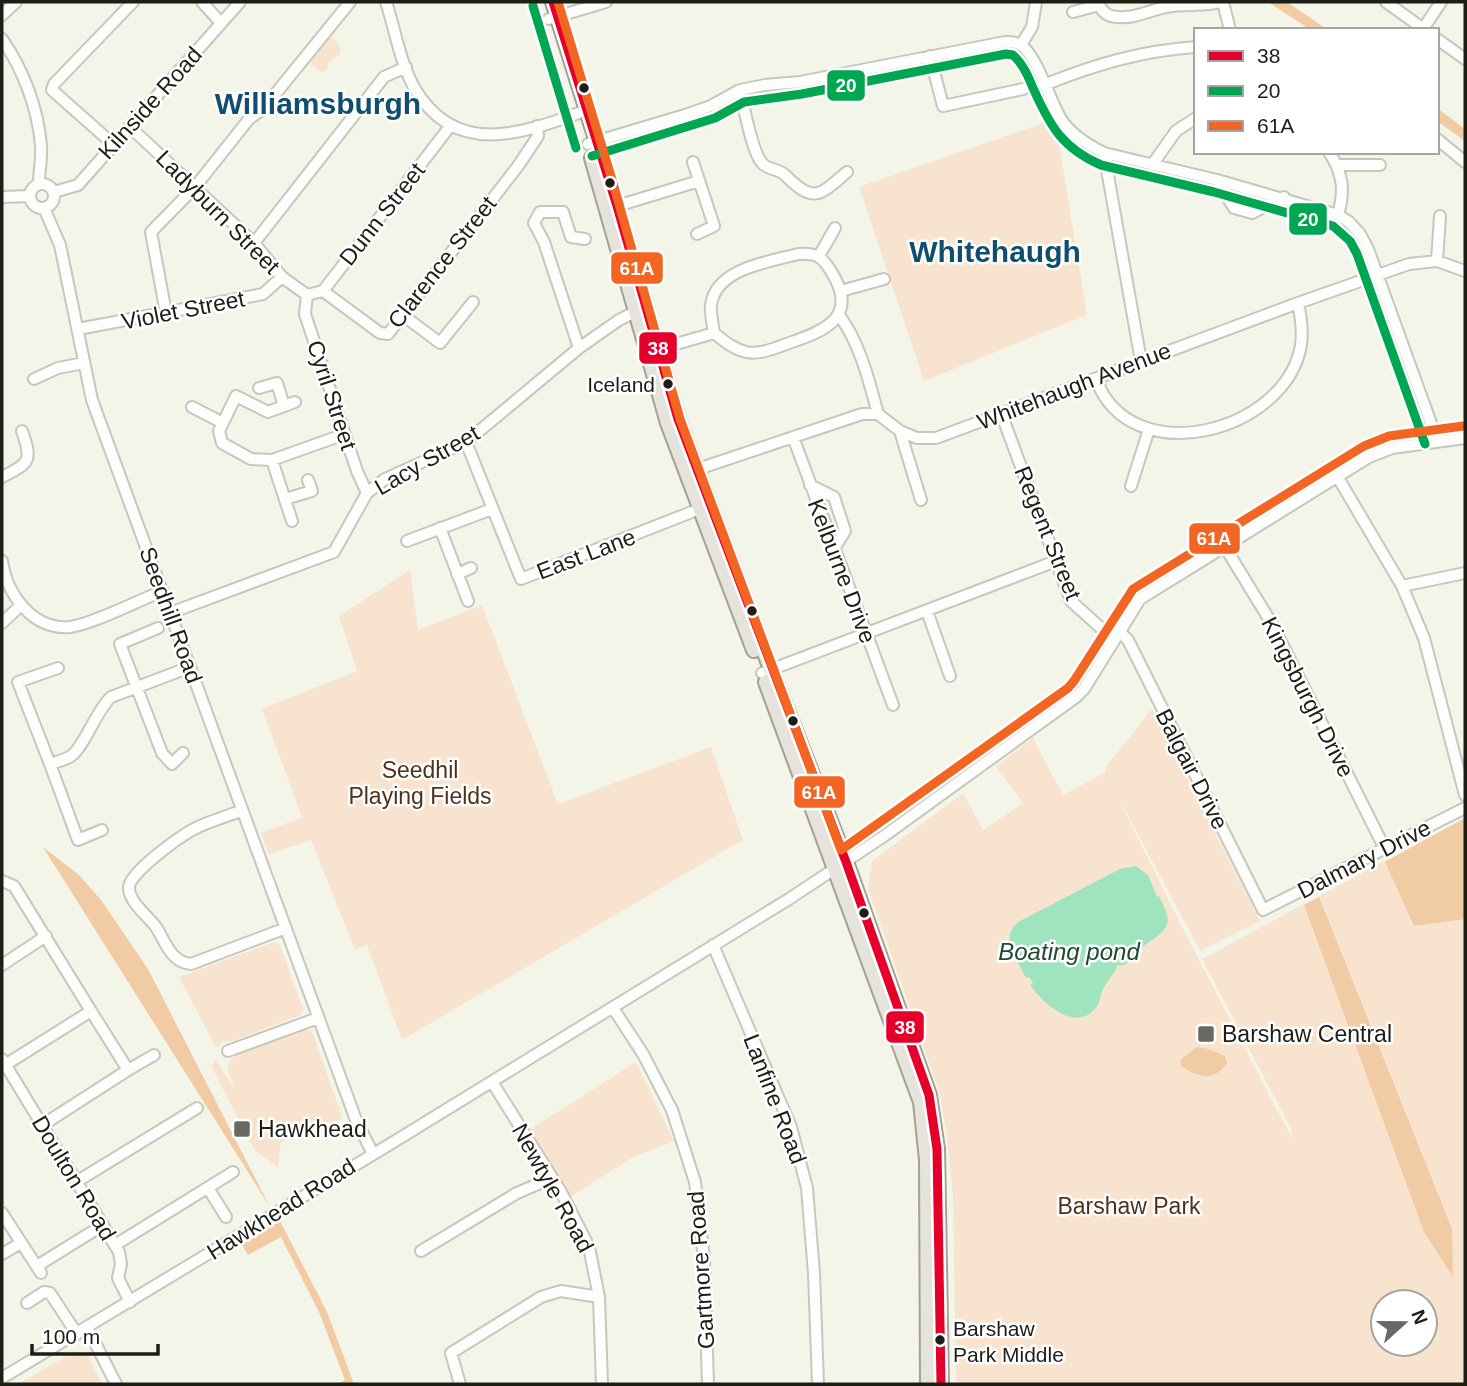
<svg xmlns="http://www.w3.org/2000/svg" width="1467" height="1386" viewBox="0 0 1467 1386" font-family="Arial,sans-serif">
<rect width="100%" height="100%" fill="#f4f5e9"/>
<!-- green -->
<path fill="#f8e4ce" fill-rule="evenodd" d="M330,36L340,45V54L329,61L327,70L321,72L313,67L311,61Z
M1055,119L1087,315L924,381L859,187Z
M410,570L418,630L482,605L558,804L711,747L743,840L402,1040L367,945L355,950L311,840L268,854L261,833L302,817L262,709L357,671L339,616Z
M1152,709L1260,921L1200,951L1116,793C1172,910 1232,1024 1292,1138L1290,1127L1202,959L1465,818V1384H956L953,1196L947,1136L939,1091L868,889L872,861L963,793L983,830L1023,803L996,767L1033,738L1063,795L1106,772L1105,768ZM1383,1302H1425V1344H1383Z
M274,942L280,945L303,1009L301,1015L232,1041H224L216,1048L179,977Z
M307,1029L312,1031L342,1116L339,1120L287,1137V1139L281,1142L278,1167L255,1151L211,1066L216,1060L235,1090L227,1066L235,1055Z
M636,1062L674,1141L630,1159L570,1197L529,1130Z
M76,1351L88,1356L102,1384H18Z"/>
<!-- forest -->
<path fill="#f0cba4" d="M1268,2H1287L1328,30H1311Z
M1437,108L1465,129V141L1437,121Z
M1465,818V919L1414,926L1385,862Z
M43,847L79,875L101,900L148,969L270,1207Z
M1319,897L1452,1229L1453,1277L1424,1232L1304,905Z
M1197,1047C1208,1048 1216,1052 1225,1056L1227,1063C1212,1083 1201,1077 1182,1067L1180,1060Z
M280,1221L327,1312L354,1384H339L345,1380L319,1312L281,1237L248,1255L242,1245Z"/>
<!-- water -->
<path fill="#a0e3bf" d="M1136,866L1148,875L1157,897L1159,896C1174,926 1170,927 1145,945C1137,951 1132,959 1124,965L1116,966L1117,968C1112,975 1106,983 1102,991C1100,996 1100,1002 1097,1006C1077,1035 1043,1003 1030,985L1033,983L1029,977L1026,978C1017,960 999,938 1018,922L1120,869Z"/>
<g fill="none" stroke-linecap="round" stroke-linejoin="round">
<!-- minor casing -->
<g stroke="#c6c7bd" stroke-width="14">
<path id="minor" d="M202,2L221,23
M386,2C395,29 400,63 415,89C457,160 526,132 587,110
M1098,2C1101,11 1107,17 1118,17C1134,19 1150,10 1166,7C1184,3 1202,7 1221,2
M1223,2L1230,30
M1386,2L1425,30
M1073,12L1099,5
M2,15L16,2
M549,19L606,2
M1423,29L1441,2
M2,39C23,69 38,108 41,146C42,158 39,171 39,184
M1437,39L1465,59
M1021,45L1032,27L1036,2
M930,56L943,106L1023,89
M1044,85C1096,64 1141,51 1196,47
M740,90C744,107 752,152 762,163C767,170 778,168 785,175C814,204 819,196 847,172
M130,127L254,243L282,277L307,295
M1437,139L1465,162
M113,144L52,90L54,84L133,2
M588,144L685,115L711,106L740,90L765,85L800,82L1005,42C1010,42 1016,42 1021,45C1037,56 1050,101 1061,119C1071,135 1088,145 1104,153L1217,180L1338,215L1349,222L1360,234L1368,249L1437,440
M1329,152C1343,173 1345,191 1338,215
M1104,153L1141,361
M693,162L714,226L697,234
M1152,165L1176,131L1196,118
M1338,165H1380
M1217,180L1234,208L1252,213L1284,197
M30 196a12 12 0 1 1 24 0a12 12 0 1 1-24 0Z
M54,192L78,185L240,2
M2,197L30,196
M617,206L699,181
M44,208L60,245L92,400L356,1120L373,1154
M254,243L384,77L406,67
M819,256L835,228
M1437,261L1440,216
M323,291L380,333L388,334L518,166L538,136L537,126
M841,291L884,279
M307,295L323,291L451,125
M307,295L305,314L357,471L367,493
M166,313L151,232L195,187L249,119L263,109L272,98L350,2
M839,315C860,343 869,381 878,414
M404,316L440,343L473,302
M78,329L263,294L282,277
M579,348L544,242L534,223L540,212H563L571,237L585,239
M652,351L714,333C724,341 733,349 746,352C760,355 775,348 789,343C825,331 859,317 832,273C822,256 817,253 798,254C769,262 716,268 711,305C710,314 713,324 714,333
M34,379L58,368L84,363
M1096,379C1130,473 1286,433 1301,345C1303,331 1301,317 1298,303
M259,388L277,383L284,406
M295,402L268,412L236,396L219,431L222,443L251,459L272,460L345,434
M192,407L223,423
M1001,413L1071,601L1114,640
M900,431L921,500
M793,437L893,705
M466,442L521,579L707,506
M272,460L292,521
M692,471L862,414H878L900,431L917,438H936L1298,303L1409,264L1437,261L1465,271
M1337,476L1402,586L1424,638L1465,795
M2,477C29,463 33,462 22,431
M810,485L834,497L845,531L833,550
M1131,486L1149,429
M285,499L312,491L308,480
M440,528L468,601
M407,541L492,509
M1225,547L1272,624L1385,849
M2,561C7,594 32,630 70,627C93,624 139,600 163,591
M457,574L471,568
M1402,586L1465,573
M927,611L950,676
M170,613L334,552L367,493L385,479L466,442L579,348L619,320L641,309
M2,623L20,606
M158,628L120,644L162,753L172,764L183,753
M1119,631L1128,640L1263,910L1465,808
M762,673L1056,561
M50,764L18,682L58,668
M241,811C227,816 210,821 196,828C182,835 128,873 129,888C129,902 148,916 156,927C166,943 171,962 191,964L286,928
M102,830L78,840L50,764C56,762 65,760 71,756C84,747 96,711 111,697L190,667
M2,881L14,886L91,1011
M713,945L791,1127L807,1188L814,1273L818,1384
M2,965L46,936
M613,1008L643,1054L672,1110L695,1182L704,1258L708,1384
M228,1051L318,1018
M2,1059L119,1252L121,1264L118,1278L130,1302
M5,1065L91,1011L128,1070L41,1126
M128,1070L154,1055
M492,1082L561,1192L589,1247L599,1297L602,1384
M76,1182L197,1108
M208,1188L226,1217
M2,1213L41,1273
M115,1245L233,1172
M421,1251L517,1193L552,1178
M2,1254L21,1243
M37,1266L103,1225
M27,1303L44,1292L50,1293L77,1334
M87,1327L116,1384
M2,1378L387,1146L789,899L884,836L1076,697L1084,689L1140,599L1369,457L1392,448L1465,438
M460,1384L451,1353L541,1297L561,1291L599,1297"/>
</g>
<!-- major casing -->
<g stroke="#a4a192" stroke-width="18">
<path id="major" d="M553,2L617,206L678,419L771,669L846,862L929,1095L937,1149L941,1384
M592,158L668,423L754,650
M766,682L921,1102L927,1160L928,1384"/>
</g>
<!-- minor -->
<use href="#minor" stroke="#fdfefc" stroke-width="10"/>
<!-- major -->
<use href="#major" stroke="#e5e3dc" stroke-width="14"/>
<!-- bus-1 casing -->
<g stroke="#fff" stroke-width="14">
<path id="bus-1" d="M553,2L617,206L678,419L846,862L929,1095L937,1149L941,1384"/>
</g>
<!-- bus-2 casing -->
<g stroke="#fff" stroke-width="14">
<path id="bus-2" d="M533,6L576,148
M592,156L715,118L744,102L802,94L1006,54L1013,55C1023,64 1028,76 1033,88C1050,126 1062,148 1101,165L1214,192L1333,226L1350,241L1357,254L1425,444"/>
</g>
<!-- bus-3 casing -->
<g stroke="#fff" stroke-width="14">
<path id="bus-3" d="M558,2L613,183L680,419L841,850L1068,688L1074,681L1133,589L1364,446L1389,436L1463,426"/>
</g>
<!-- bus-1 -->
<use href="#bus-1" stroke="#e4002b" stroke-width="9"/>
<!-- bus-2 -->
<use href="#bus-2" stroke="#00a651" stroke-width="9"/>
<!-- bus-3 -->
<use href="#bus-3" stroke="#f26522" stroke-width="9"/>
</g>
<!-- markers -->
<g fill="#1d1e16" stroke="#fff" stroke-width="2.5">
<circle cx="584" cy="88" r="6"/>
<circle cx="610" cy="183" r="6"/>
<circle cx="668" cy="384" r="6"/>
<circle cx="752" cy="611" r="6"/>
<circle cx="793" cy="721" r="6"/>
<circle cx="864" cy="913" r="6"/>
<circle cx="940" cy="1340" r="6"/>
</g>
<g fill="#686960" stroke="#fff" stroke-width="2.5">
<rect x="1197" y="1025" width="18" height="18" rx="3.5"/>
<rect x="233" y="1120" width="18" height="18" rx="3.5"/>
</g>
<g text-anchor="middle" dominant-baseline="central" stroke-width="5" stroke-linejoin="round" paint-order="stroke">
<!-- bus labels -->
<g font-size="21" fill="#1d1e16" stroke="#fff" text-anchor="end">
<text x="655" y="384">Iceland</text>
<text x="953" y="1328" text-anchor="start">Barshaw<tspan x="953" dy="26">Park Middle</tspan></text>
</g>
<!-- street labels -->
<g font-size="23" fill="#1d1e16" stroke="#fff">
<text transform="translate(150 103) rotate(-48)">Kilnside Road</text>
<text transform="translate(218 212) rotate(45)">Ladyburn Street</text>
<text transform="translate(382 214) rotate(-52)">Dunn Street</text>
<text transform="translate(442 262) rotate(-52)">Clarence Street</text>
<text transform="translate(183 310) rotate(-11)">Violet Street</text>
<text transform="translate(1074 386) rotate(-21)">Whitehaugh Avenue</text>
<text transform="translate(332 395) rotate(72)">Cyril Street</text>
<text transform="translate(427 460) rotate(-30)">Lacy Street</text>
<text transform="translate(1048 533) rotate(68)">Regent Street</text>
<text transform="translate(586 554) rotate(-21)">East Lane</text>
<text transform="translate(842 571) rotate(69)">Kelburne Drive</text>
<text transform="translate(171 615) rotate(70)">Seedhill Road</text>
<text transform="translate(1308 697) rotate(63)">Kingsburgh Drive</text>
<text transform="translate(1192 769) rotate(63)">Balgair Drive</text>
<text transform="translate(1364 859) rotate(-27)">Dalmary Drive</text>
<text transform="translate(775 1099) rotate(69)">Lanfine Road</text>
<text transform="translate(74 1178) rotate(59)">Doulton Road</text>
<text transform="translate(553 1188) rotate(61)">Newtyle Road</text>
<text transform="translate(281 1209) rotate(-32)">Hawkhead Road</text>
<text transform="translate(701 1270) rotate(-94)">Gartmore Road</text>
</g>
<!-- park labels -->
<g font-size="23" fill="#4f3219" stroke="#fff">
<text x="420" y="770">Seedhil<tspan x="420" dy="26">Playing Fields</tspan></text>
<text x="1129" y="1206">Barshaw Park</text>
</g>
<!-- poi labels -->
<g font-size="23" fill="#1d1e16" stroke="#fff" text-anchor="start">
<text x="1222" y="1034">Barshaw Central</text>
<text x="258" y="1129">Hawkhead</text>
</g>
<!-- water labels -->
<g font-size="24" font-style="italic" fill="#1f4835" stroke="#fff">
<text x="1069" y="951">Boating pond</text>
</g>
<!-- district labels -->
<g font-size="30" font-weight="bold" fill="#104e6e" stroke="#fff">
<text x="318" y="103">Williamsburgh</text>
<text x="995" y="251">Whitehaugh</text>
</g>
</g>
<g stroke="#fff" stroke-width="2.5">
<rect x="826" y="69" width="40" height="33" rx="7" fill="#00a651"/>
<rect x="1288" y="202" width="40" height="34" rx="7" fill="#00a651"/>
<rect x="610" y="251" width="54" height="34" rx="7" fill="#f26522"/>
<rect x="638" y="331" width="40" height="34" rx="7" fill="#e4002b"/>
<rect x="1188" y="522" width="53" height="33" rx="7" fill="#f26522"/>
<rect x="793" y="775" width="53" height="34" rx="7" fill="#f26522"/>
<rect x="885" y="1010" width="40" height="34" rx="7" fill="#e4002b"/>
</g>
<g font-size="19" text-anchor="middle" font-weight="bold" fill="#fff">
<text x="846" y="92">20</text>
<text x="1308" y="226">20</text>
<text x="637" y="275">61A</text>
<text x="658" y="355">38</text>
<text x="1214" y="545">61A</text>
<text x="819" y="799">61A</text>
<text x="905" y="1034">38</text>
</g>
<!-- border -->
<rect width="1467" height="1386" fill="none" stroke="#1d1e16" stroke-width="7"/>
<!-- legend -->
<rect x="1194" y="28" width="245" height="126" fill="#ffffff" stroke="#a5a5a2" stroke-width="2"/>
<rect x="1208" y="51" width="35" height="10" fill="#e4002b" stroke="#a5a5a2" stroke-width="2"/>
<text x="1257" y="63" font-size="21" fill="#1d1e16">38</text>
<rect x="1208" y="86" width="35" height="10" fill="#00a651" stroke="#a5a5a2" stroke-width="2"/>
<text x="1257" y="98" font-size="21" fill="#1d1e16">20</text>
<rect x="1208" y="121" width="35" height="10" fill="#f26522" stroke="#a5a5a2" stroke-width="2"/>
<text x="1257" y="133" font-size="21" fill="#1d1e16">61A</text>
<!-- north arrow -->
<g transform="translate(1404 1323) rotate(69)"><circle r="33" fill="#ffffff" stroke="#a5a5a2" stroke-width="2"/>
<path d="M0-5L12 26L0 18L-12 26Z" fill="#686960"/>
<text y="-10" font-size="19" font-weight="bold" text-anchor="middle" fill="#1d1e16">N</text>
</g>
<!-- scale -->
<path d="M32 1344v10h126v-10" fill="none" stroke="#1d1e16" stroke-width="3.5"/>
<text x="42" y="1344" font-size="21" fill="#1d1e16" stroke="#ffffff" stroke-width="5" paint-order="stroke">100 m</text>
</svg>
